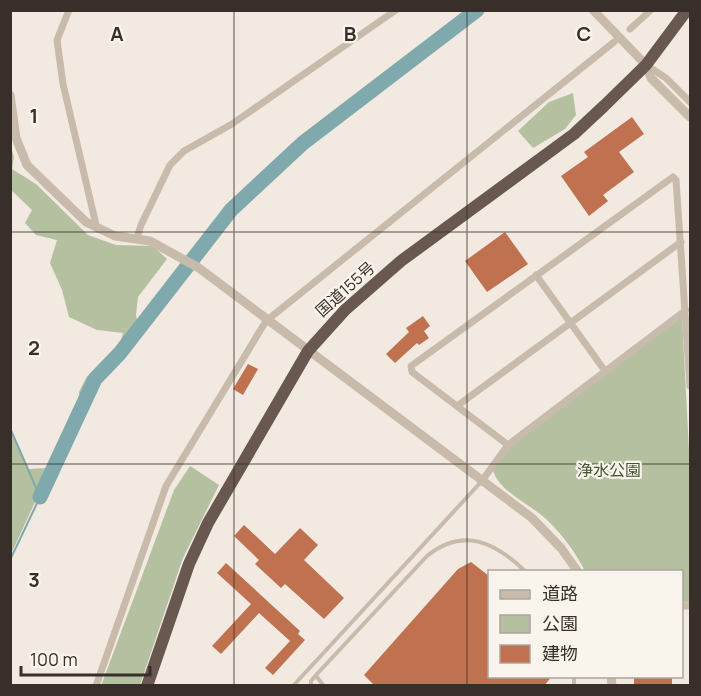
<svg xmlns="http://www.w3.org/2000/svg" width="701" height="696" viewBox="0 0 701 696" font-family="Manrope,'Noto Sans JP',sans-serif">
<rect width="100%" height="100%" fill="#f2eae0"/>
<!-- green -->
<path fill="#b4c0a0" d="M573,93L576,115L565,129L533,148L518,131L549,102Z
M10,144L14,157L12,169L36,184L88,235L116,245L153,246L167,259L138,297L136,315L139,329L135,343L101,383L52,479L36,500L11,554V430L29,469L47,468L61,452L81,411L79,392L87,376L102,375L115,359L123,333L97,330L69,317L62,290L50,263L57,240L36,235L25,223L32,210L11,190Z
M682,317L689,450L690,603L682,602V572L585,571C576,553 562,534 546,519C530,504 499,492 493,470L512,444Z
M190,466L219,485L183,558L140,685L101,686L174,490Z"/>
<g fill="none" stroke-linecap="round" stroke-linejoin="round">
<!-- stream -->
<path stroke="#80a9ad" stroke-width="2" d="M10,428L40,497L10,560"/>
<!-- river -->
<path stroke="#80a9ad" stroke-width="15" d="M40,497L95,379L120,353L231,210L303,143L477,10"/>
</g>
<!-- building -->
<path fill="#bf7150" d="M632,117L644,134L619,152L634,172L603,195L608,201L589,216L561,176L588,157L584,152Z
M505,232L528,264L487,292L465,261Z
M423,316L430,326L424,331L429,338L419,345L417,343L395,363L386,354L409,332L406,328Z
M248,364L258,369L243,395L233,389Z
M244,525L275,554L300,528L318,545L304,560L344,598L324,619L285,584L281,588L255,564L259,560L234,536Z
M471,562L489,576V676H552L544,686H375L364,675L458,569Z
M226,563L300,631L298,634L305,640L273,675L265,668L290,641L259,613L221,654L212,646L251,604L217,573Z
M672,676V686H634V677Z"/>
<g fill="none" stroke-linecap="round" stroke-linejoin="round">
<!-- service -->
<path stroke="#c9bbac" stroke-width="4" d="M316,676L324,686
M293,686L481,482
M311,686V681L317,674L427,556C464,526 496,543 526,572
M574,686V676"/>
<!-- minor -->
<path stroke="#c9bbac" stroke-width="7" d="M69,10L57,40L63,84L97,229
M630,29L651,10
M646,65L666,78L690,102
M137,238L141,225L170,165L184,151L232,124L396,10
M536,275L605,371
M457,406L681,242
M508,445L412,372L411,366L673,177L676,180L690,386
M481,482L508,445L686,310
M682,606H690
M96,686L166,486L266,321L614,42"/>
<!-- tertiary -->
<path stroke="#c9bbac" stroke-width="9" d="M593,10L646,65L651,78L690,117
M10,95L16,138L27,165L86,222L115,236L150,241L199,268L532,518L561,548L578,572
M611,676L612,686"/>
<!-- trunk -->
<path stroke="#68584f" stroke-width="12" d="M147,686L189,564L208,523L308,351L345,310L401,261L574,134L604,106L646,65L687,10"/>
</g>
<!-- grid -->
<path fill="none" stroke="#382f2a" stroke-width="1.5" stroke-opacity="0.55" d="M234,10V686M467,10V686M10,232H690M10,464H690"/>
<g text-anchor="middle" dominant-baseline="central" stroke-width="4.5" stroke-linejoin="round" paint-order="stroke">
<!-- street labels -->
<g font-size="16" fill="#382f2a" stroke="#f9f4ec">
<text transform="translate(345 289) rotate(-42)">国道155号</text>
</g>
<!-- park labels -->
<g font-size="16" fill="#455530" stroke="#f9f4ec">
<text x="609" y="470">浄水公園</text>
</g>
</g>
<g font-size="20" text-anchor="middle" font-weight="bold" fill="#382f2a" stroke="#f9f4ec" stroke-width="4.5" stroke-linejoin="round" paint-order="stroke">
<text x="117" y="41">A</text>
<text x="350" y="41">B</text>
<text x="584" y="41">C</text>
<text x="34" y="123">1</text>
<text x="34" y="355">2</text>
<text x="34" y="587">3</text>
</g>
<!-- border -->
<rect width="701" height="696" fill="none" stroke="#382f2a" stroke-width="24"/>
<!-- legend -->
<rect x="488" y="570" width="195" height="108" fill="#f9f4ec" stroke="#aca59e" stroke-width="1.5"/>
<rect x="500" y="590" width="30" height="9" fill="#c9bbac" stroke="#aca59e" stroke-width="1.5"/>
<text x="542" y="600" font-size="18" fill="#382f2a">道路</text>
<rect x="500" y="615" width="30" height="18" fill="#b4c0a0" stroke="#aca59e" stroke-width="1.5"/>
<text x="542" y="630" font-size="18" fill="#382f2a">公園</text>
<rect x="500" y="645" width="30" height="18" fill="#bf7150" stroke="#aca59e" stroke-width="1.5"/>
<text x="542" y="660" font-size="18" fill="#382f2a">建物</text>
<!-- scale -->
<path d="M21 666v9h129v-9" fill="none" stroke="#382f2a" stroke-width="3"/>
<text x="30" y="666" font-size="18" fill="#382f2a" stroke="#f9f4ec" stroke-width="4.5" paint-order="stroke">100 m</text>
</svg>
